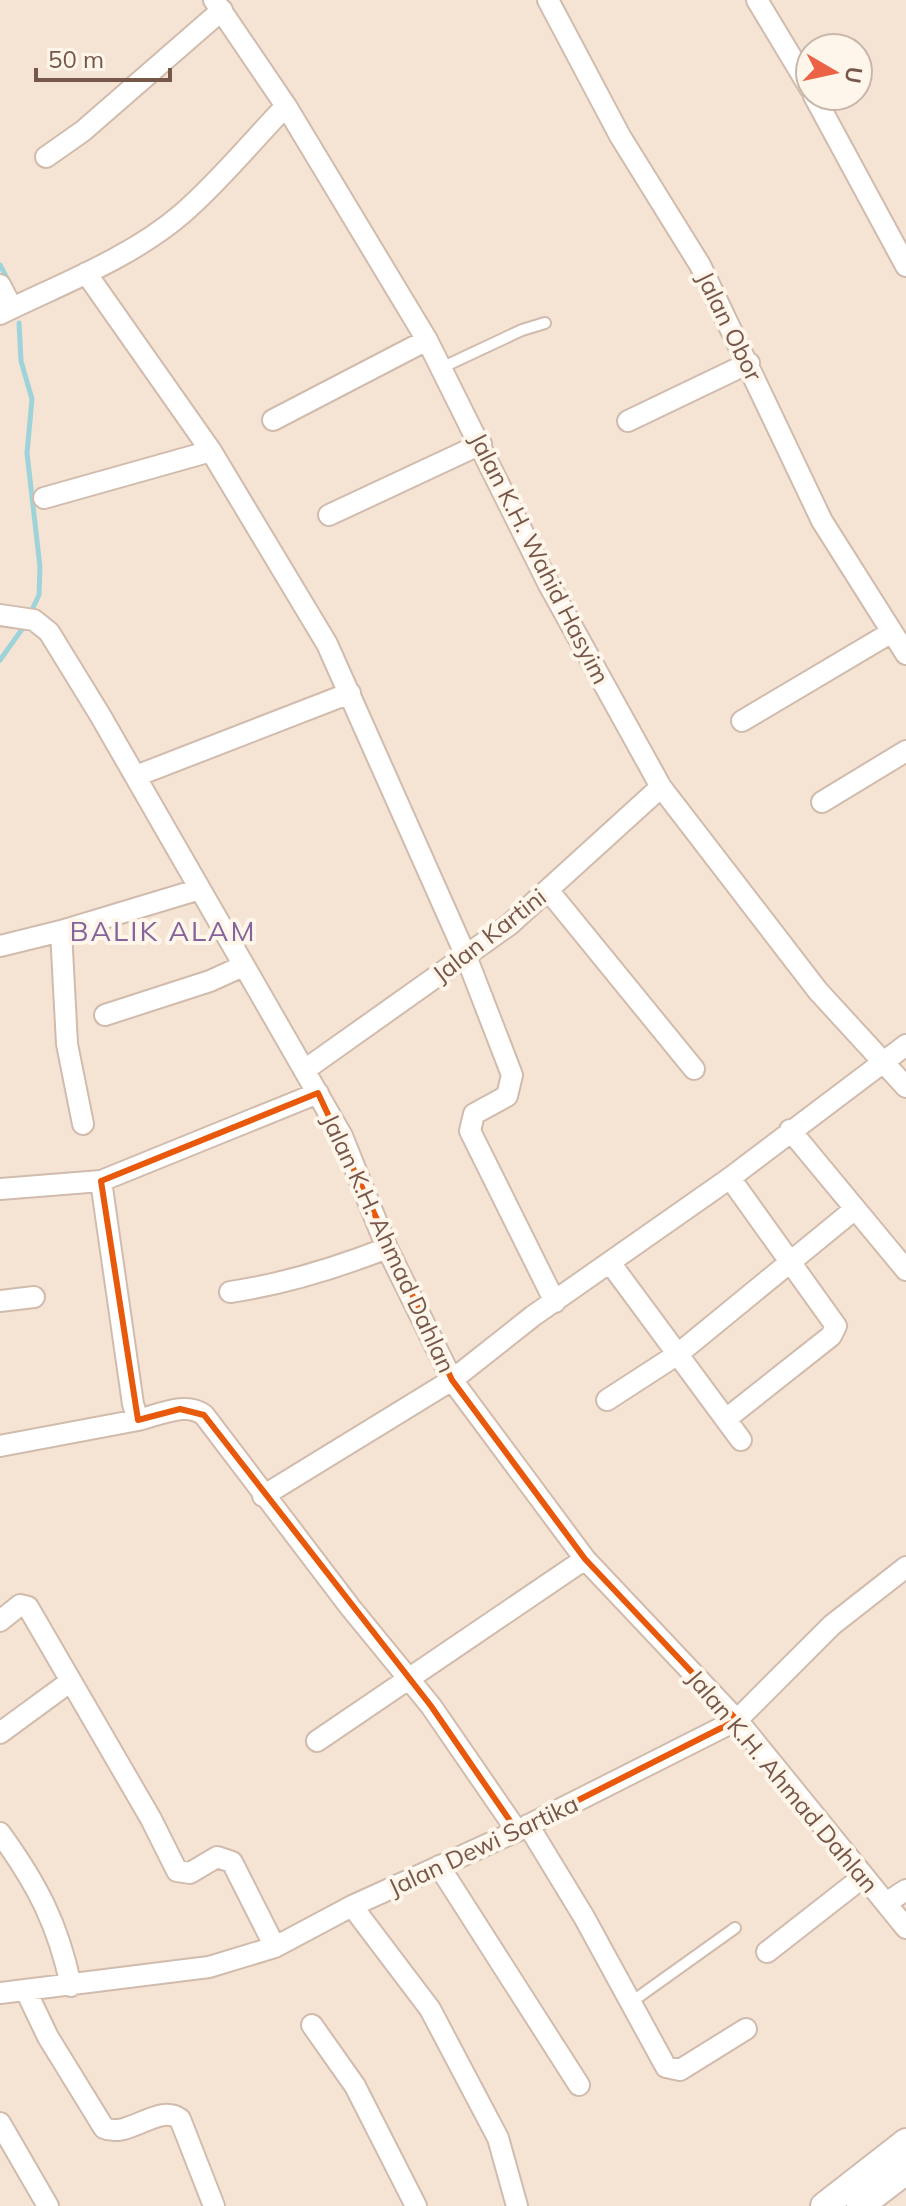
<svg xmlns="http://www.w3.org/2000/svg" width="906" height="2206" viewBox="0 0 906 2206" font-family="Mulish,sans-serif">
<rect width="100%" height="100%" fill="#fdf2e4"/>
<!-- residential -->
<path fill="#f5e4d3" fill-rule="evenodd" d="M0,0H906V2206H0ZM810,48H858V96H810Z"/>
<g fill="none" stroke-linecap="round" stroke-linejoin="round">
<!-- stream -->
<path stroke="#9ed3da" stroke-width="5" d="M0,265L10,284
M19,323L21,361L32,399L27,453L40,567L39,595L29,616
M0,660L25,625"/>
<!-- service casing -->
<g stroke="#d1bbad" stroke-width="14">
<path id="service" d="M441,368L522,330L545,323
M630,2003L735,1928"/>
</g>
<!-- minor casing -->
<g stroke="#d1bbad" stroke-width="24">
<path id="minor" d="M214,0L286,106L427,340L549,585L661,787L818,991L906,1087
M548,0L620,136L700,265L822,521L906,654
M757,0L810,88
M814,96L906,266
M46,157L83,131L222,10
M86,273L211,451L327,644L466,956L512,1075L507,1096L474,1114L470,1131L555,1302
M0,285L12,308
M0,314C61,284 131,258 183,213C220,181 252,141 286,106
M273,420L427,340
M628,421L749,363
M44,498L211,451
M329,515L481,444
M0,615L34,620L49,632L100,715L342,1136L387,1248L452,1380L585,1559L737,1720L906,1928
M742,721L892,632
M136,776L350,693
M822,802L906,751
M548,890L694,1069
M0,946L61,931
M105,1015L210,981L243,966
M306,1069L509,925L661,787
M83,1124L67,1044L61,931L200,889
M790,1130L906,1270
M101,1181L133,1404L138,1420C159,1415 186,1401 204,1415L350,1607L431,1706L517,1831
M0,1189L101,1181L318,1093
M611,1264L741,1440
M230,1292C285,1284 336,1268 387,1248
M0,1301L34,1297
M607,1400L678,1354L855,1209
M726,1419L831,1336L836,1326L730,1178
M0,1446L138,1420
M263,1496L452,1380L533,1316L730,1178L906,1045
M0,1621L20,1605L28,1607L151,1819L177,1871L190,1873L217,1857L232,1862L275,1947
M0,1733L71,1681
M317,1741L585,1559
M528,1825L584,1917L666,2067L680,2070L746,2029
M0,1833C37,1884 58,1924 71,1986
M439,1866L579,2085
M886,1903L906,1890
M352,1906L430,2009L498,2138L517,2206
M767,1952L863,1877
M26,1991L48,2037L104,2128C129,2139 158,2103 180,2119L214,2206
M0,1993L209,1967L275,1947L352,1906L517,1831L737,1720L832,1625L906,1567
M312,2025L355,2086L416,2206
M0,2123L48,2206"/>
</g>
<!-- tertiary casing -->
<g stroke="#d1bbad" stroke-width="30">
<path id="tertiary" d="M824,2206L906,2142
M860,2206L906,2171"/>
</g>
<!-- service -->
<use href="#service" stroke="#fff" stroke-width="10"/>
<!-- minor -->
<use href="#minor" stroke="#fff" stroke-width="20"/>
<!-- tertiary -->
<use href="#tertiary" stroke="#fff" stroke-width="26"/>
</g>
<!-- marked area -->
<path fill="none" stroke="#e8590c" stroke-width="6" stroke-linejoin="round" d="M318,1093L452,1380L585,1559L737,1720L517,1831L431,1706L204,1415L180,1409L138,1420L101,1181Z"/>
<g text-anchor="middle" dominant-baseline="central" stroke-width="8" stroke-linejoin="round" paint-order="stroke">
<!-- street labels -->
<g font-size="24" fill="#775749" stroke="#fff6eb">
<text transform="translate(730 326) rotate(64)">Jalan Obor</text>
<text transform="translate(540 558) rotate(63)">Jalan K.H. Wahid Hasyim</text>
<text transform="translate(489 935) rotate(-38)">Jalan Kartini</text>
<text transform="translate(389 1243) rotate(65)">Jalan K.H. Ahmad Dahlan</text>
<text transform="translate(783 1781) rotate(50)">Jalan K.H. Ahmad Dahlan</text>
<text transform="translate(483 1845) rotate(-25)">Jalan Dewi Sartika</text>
</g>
<!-- quarter labels -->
<g font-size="28" letter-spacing="2" fill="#85649b" stroke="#fff6eb">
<text x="163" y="930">BALIK ALAM</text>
</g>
</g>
<!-- north arrow -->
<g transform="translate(834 72) rotate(99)"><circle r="38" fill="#fff6eb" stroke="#c9b6aa" stroke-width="2"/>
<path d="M0-6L14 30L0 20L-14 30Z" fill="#eb6245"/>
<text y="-12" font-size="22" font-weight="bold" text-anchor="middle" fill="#775749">U</text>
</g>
<!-- scale -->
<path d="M36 68v12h134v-12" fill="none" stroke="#775749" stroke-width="4"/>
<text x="48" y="68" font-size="24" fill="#775749" stroke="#fff6eb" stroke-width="6" paint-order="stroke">50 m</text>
</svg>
